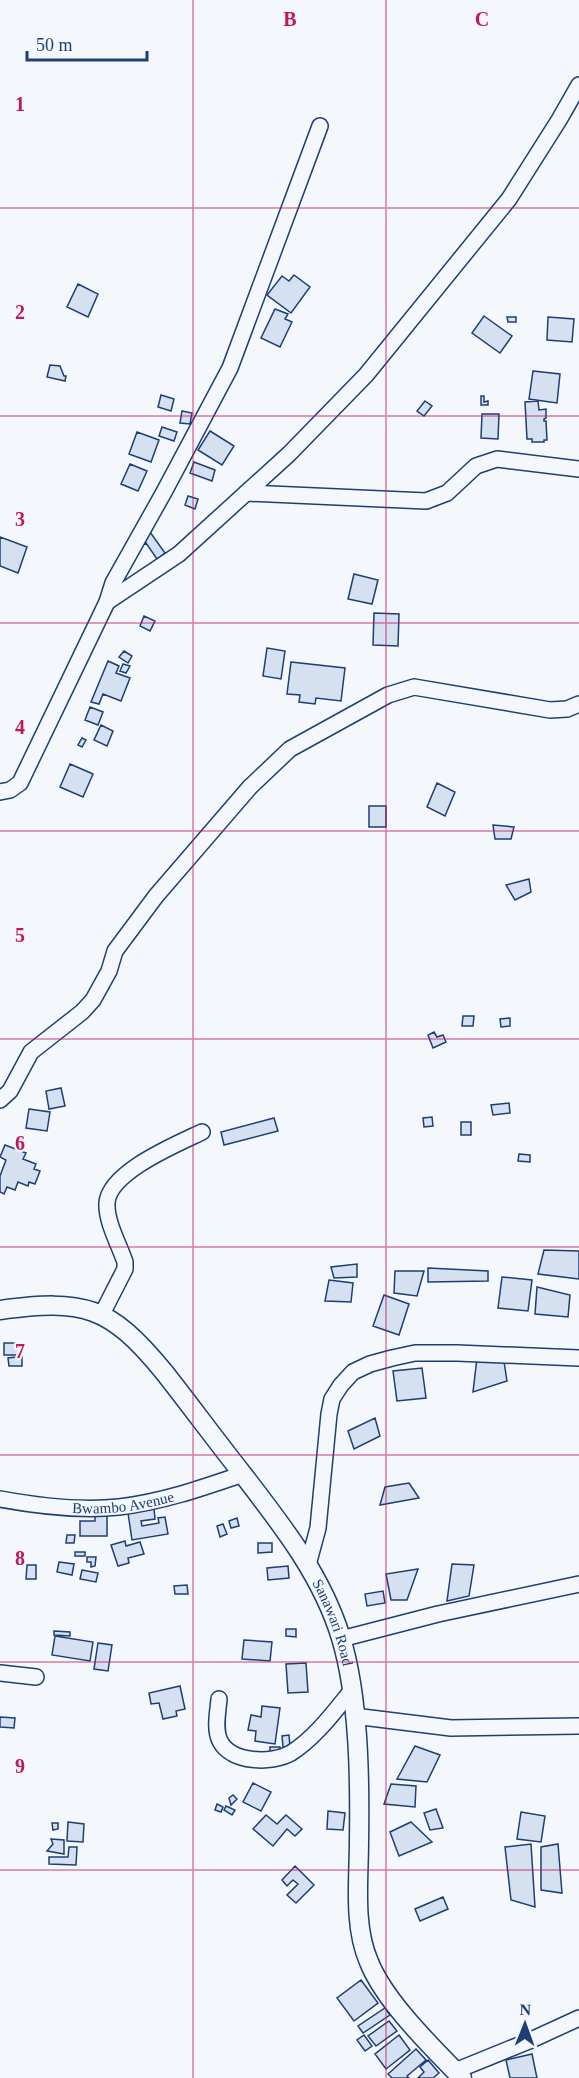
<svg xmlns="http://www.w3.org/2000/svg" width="579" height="2078" viewBox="0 0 579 2078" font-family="Georgia,serif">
<rect width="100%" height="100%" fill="#f4f7fb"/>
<!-- building -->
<path fill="#d5e0f0" stroke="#1d3f73" stroke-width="1.5" d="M294,275L310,287L291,313L267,295L282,276L289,281Z
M78,284L98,294L88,317L67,307Z
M275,309L288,314L285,319L292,322L280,347L261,338Z
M484,316L512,336L500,353L472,333Z
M507,317H516V322H508Z
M548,317L574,319L572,342L547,340Z
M50,365L60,366L64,376H66L65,381L47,377Z
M533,371L560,374L557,403L529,399Z
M161,395L174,399L171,411L158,407Z
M481,396H484V402L488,401V405H481Z
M425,401L432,406L424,416L417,411Z
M538,401L539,410L546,409V418L544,419V421H546L547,440H544V442H532V439H527L525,402Z
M182,411L192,413L190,424L180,423Z
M482,414H499L498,439L481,438Z
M162,427L177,432L174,441L159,436Z
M210,431L234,446L222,465L198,450Z
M137,432L159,440L151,462L129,454Z
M194,462L215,470L212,481L190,473Z
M130,464L147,471L138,491L121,484Z
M188,496L198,499L195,509L185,505Z
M150,532L165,553L157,559L146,543L141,546Z
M0,537L27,547L18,573L0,566Z
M354,574L378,580L372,604L348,599Z
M374,613L399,614L398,646L373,645Z
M144,616L155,621L150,631L140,626Z
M267,648L285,651L281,679L263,676Z
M124,651L132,656L128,663L119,657Z
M108,661L119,666L116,673L130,678L121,701L103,694L99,704L91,702Z
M291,662L345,668L341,701L316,698L315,704L299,702L300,695L287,694Z
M123,664L130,666L126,673L120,671Z
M90,707L103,712L98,725L85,720Z
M101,725L113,731L107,746L94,740Z
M82,738L86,740L82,747L78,745Z
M70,764L93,774L83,797L60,787Z
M437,783L455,792L445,816L427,807Z
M369,806H386V827H369Z
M493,825L514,827L511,839H495Z
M529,879L531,892L515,900L506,885Z
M463,1016H474L473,1026H462Z
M510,1018V1026L501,1027L500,1019Z
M434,1032L437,1037L443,1035L446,1042L433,1048L428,1035Z
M61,1088L65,1106L49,1109L46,1091Z
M509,1103L510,1113L493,1115L491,1105Z
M29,1109L50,1112L47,1131L26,1128Z
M432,1117L433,1126L424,1127L423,1118Z
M274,1118L278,1131L224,1145L221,1132Z
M461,1122H471V1135H461Z
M5,1145L26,1153L23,1159L36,1164L34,1169L40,1171L35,1184L29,1182L28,1186L18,1182L15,1190L7,1187L4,1194L0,1192V1176L6,1160L0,1157Z
M519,1154L530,1155V1162L518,1161Z
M544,1250L579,1251V1279L538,1274Z
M357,1264V1277L334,1278L331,1267Z
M428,1268L488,1271V1281L428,1282Z
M395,1271H424L417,1296L394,1293Z
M502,1277L532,1280L528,1311L498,1308Z
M329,1280L353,1283L351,1302L325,1301Z
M537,1287L570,1295L568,1317L535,1314Z
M384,1295L409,1304L399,1335L373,1326Z
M4,1343H22V1366H9L8,1358L16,1357V1355H4Z
M503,1355L507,1381L473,1392L477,1358Z
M422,1368L426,1398L397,1401L393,1371Z
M375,1418L380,1436L354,1449L348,1431Z
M409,1483L419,1498L380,1505L385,1487Z
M154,1509L155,1519L141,1521L142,1526L159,1523L158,1518L165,1517L168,1534L132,1540L128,1513Z
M95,1512H107V1536H80V1521H95Z
M237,1518L239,1526L231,1528L229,1521Z
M223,1524L227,1534L220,1537L217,1526Z
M67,1535H75L74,1543H66Z
M125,1541L126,1546L140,1542L144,1554L128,1558L129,1563L118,1566L111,1545Z
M258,1543H272V1552L258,1553Z
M75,1552H85V1556H75Z
M87,1557H96L95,1566L91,1567V1562H87Z
M59,1562L74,1564L72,1575L57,1572Z
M452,1564L474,1565L469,1596L447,1601Z
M27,1565H36V1579H26Z
M288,1566L289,1578L268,1580L267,1568Z
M418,1569L407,1600H391L386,1574Z
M82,1570L98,1573L96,1582L80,1579Z
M187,1585L188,1594H175L174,1586Z
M383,1591L385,1603L367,1606L365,1594Z
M286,1629H296V1637L286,1636Z
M54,1631L70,1632V1636L54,1635Z
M55,1636L93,1642L90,1661L52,1655Z
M244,1640L272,1642L270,1661L242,1659Z
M98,1643L112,1645L108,1671L94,1669Z
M306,1663L308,1692L288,1693L286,1664Z
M180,1686L185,1709L176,1711L177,1716L163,1719L159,1703L151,1704L149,1693Z
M262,1706L280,1708L275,1744L255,1741L256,1731L248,1730L251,1715L261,1717Z
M0,1717L15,1718L14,1728L0,1727Z
M289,1735L290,1747H283L282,1736Z
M415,1746L440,1755L427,1782L397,1779Z
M270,1747H280V1753H270Z
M253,1783L271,1792L261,1811L243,1802Z
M391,1784L416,1786L415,1807L384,1804Z
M233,1795L237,1799L231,1805L229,1798Z
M217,1804L223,1807L221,1812L215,1810Z
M226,1806L235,1810L232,1815L224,1810Z
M436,1809L443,1828L430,1830L424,1813Z
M328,1811L345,1813L343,1830L327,1829Z
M521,1812L545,1816L541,1842L517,1839Z
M266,1815L277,1824L286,1815L302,1829L295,1836L287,1829L273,1846L253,1829Z
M68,1822L84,1824L83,1842L67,1841Z
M411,1822L432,1842L399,1856L390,1832Z
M52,1823H58V1829L53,1830Z
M51,1839L64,1840V1854L47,1851L53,1844Z
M531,1844L535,1907L511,1900L505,1847Z
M558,1844L562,1893L541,1890V1847Z
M69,1847H77L76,1865L49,1864V1857H68Z
M295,1866L314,1885L296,1903L287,1895L298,1884L293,1880L287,1886L282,1880Z
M443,1897L448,1909L420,1921L415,1909Z
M361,1980L378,2003L354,2021L337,1998Z
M385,2008L390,2015L363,2033L358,2026Z
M389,2021L397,2031L376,2046L368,2036Z
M364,2035L372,2046L365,2051L357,2040Z
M399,2035L410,2050L386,2069L375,2054Z
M416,2049L426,2060L407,2076L409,2078H392L388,2074Z
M532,2054L537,2078H510L506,2060Z
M428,2060L439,2073L433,2078H418L424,2072L420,2067Z"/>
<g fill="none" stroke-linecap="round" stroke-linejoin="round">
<!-- minor casing -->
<g stroke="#1d3f73" stroke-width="18">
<g id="minor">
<path d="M246,493L426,501L447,493L476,466L497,459L579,469"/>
<path d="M107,602L179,554L289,454L366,375L509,199L559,120L579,85"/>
<path d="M0,792L10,790L20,783L107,602L113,583L164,492L230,368L320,126"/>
<path d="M0,1100L10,1091L31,1052L82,1012L93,1000L109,971L115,951L156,896L250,787L290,749L388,695L414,687L550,710L567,709L579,704"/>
<path d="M102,1314L125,1269V1262C119,1244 106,1222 107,1203C109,1172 177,1144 202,1132"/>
<path id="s1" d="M0,1499C38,1506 80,1511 119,1507C162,1502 202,1488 243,1474"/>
<path d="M308,1565L318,1528L329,1414L332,1399L341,1385L353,1372L370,1364L392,1358L415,1353H457L579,1358"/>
<path d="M341,1639L438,1614L579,1584"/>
<path d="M0,1673L36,1677"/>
<path d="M219,1699C218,1712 214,1729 220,1741C231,1763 272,1764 291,1753C315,1738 334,1712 352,1690"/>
<path d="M354,1716L451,1728L579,1726"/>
<path d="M455,2071L529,2041L579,2018"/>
</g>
</g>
<!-- tertiary casing -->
<g stroke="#1d3f73" stroke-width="21">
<g id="tertiary">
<path id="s2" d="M0,1310C84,1299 109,1305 164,1372C190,1405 215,1439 241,1472C281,1524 322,1575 341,1638C359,1698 360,1778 359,1841C359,1879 353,1926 369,1962C385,2002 432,2047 462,2078"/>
</g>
</g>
<!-- minor -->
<use href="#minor" stroke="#f4f7fb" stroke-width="15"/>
<!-- tertiary -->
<use href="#tertiary" stroke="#f4f7fb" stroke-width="18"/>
</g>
<!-- grid -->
<path fill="none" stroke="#c2185b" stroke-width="1.5" stroke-opacity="0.55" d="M193,0V2078M386,0V2078M0,208H579M0,416H579M0,623H579M0,831H579M0,1039H579M0,1247H579M0,1455H579M0,1662H579M0,1870H579"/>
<g text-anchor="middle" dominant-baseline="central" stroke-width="4.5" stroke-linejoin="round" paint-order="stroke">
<!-- street labels -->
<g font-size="15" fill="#1d3f73" stroke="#f4f7fb">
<text stroke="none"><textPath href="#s1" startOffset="124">Bwambo Avenue</textPath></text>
<text stroke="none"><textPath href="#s2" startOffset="492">Sanawari Road</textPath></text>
</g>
</g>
<g font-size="20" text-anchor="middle" font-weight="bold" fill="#c2185b" stroke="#f4f7fb" stroke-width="4.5" stroke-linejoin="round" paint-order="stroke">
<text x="290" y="26">B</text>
<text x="482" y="26">C</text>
<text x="20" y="111">1</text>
<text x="20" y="319">2</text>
<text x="20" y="526">3</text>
<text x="20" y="734">4</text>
<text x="20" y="942">5</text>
<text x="20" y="1150">6</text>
<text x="20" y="1358">7</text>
<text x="20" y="1565">8</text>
<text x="20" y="1773">9</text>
</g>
<!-- north arrow -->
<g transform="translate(525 2024) rotate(1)" stroke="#f4f7fb" stroke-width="4.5" paint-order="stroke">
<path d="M0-4.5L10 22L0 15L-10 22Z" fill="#1d3f73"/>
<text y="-9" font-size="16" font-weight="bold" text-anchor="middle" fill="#1d3f73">N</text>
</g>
<!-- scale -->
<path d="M27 51v9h120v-9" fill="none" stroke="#1d3f73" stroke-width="3"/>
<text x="36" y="51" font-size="18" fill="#1d3f73" stroke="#f4f7fb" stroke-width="4.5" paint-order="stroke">50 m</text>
</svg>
